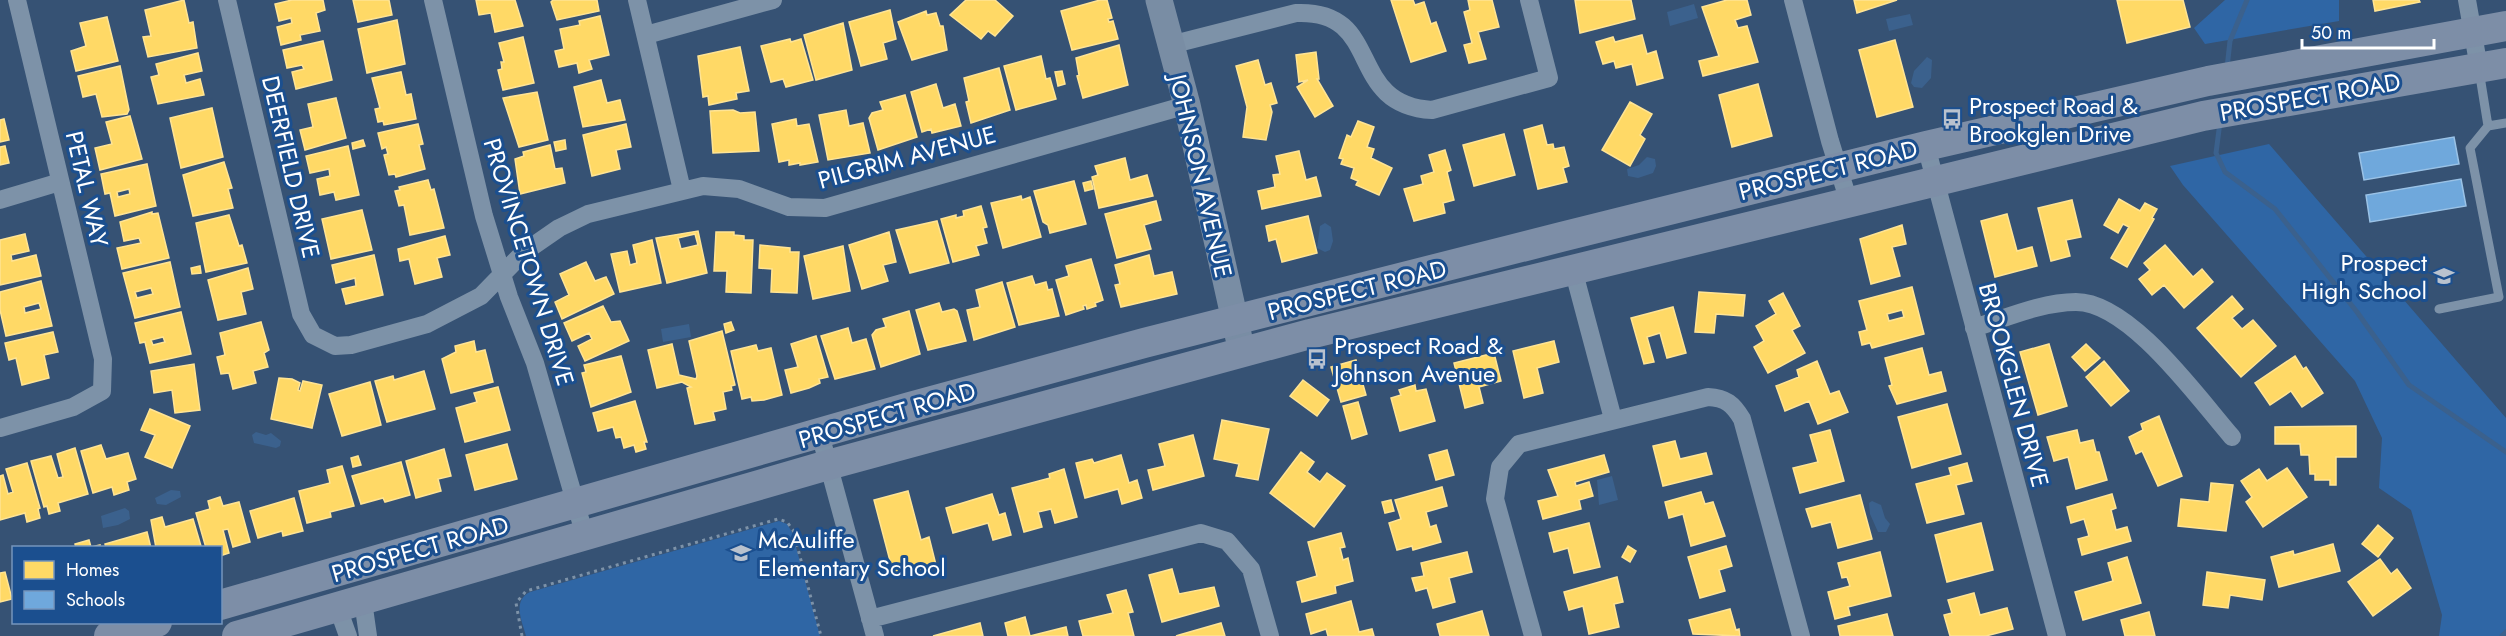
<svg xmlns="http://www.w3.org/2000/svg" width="2506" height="636" viewBox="0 0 2506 636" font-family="Jost,sans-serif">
<rect width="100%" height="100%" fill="#365274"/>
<!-- green -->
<path fill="#2f66a5" d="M2225,0H2339V21L2205,44L2194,28Z
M2269,144L2506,418V636H2439L2442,615L2411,510L2379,488L2382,438L2355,381L2183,185L2170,166Z
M779,521L787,524L792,532L820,636H526C522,621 512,601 530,592Z"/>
<!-- water -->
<path fill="#3b618d" d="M1694,4L1698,18L1670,26L1667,12Z
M1910,14L1913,25L1889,31L1886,19Z
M1927,57L1932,60L1931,78L1922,88L1914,87L1911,83L1914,71Z
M1647,157L1655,159L1656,166L1653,173L1638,178L1628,176L1627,169L1639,165Z
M1325,223L1331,227L1333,241L1330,250L1325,252L1317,248L1320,226Z
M689,324L691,337L663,342L661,329Z
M256,432L266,435L271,433L281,441L280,446L276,448L254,443L252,435Z
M1612,476L1618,500L1599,505L1597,480Z
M171,490L180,491L181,497L166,505L157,504L155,498Z
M1872,501L1881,505L1885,518L1890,524L1886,532H1878L1870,514L1869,503Z
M125,508L129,511L130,519L118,525L103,528L101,516Z"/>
<!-- homes -->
<path fill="#ffd966" stroke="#ffe494" stroke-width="1.5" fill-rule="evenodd" d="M184,0L189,23L193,22L197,48L148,57L143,37L151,36L145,10Z
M292,0H323L325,10L316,13L320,31L300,35L301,40L281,45L277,27L292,23L291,18L279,21L275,4Z
M353,0H389L392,15L358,22Z
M476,0H515L523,26L495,32L491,13L479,15Z
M553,0H597L599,11L557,20L551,2Z
M966,0H995L1013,16L995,36L988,31L981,39L950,15Z
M1100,0H1107L1112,18L1108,19L1109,22L1113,21L1118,39L1072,50L1061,11Z
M1391,0H1413L1415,5L1424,2L1431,24L1436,22L1446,51L1411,62Z
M1468,0H1492L1499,27L1478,32L1486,59L1469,63L1464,45L1472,43L1464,12L1470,10Z
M1575,0H1631L1635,19L1580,33Z
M1727,0H1747L1751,15L1735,20L1738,28L1747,26L1758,62L1703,76L1699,61L1719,56L1702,7Z
M1854,0H1897L1857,13Z
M2117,0H2183L2190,27L2127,43Z
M2373,0H2419L2420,2L2375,11Z
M890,10L896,39L883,43L887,59L861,66L849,22Z
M926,11L927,15L936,13L940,26H943L947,50L912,60L898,22Z
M600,16L609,55L589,60L592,69L579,73L577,63L559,67L555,51L564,49L560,29L580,25L579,21Z
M107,17L118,61L76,71L71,51L86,46L80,23Z
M397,20L405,64L367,73L358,29Z
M843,23L852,70L816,80L804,35Z
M1642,35L1647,54L1656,51L1663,78L1637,85L1632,64L1616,68L1614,61L1603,64L1596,42L1613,37L1615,42Z
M523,37L534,83L503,90L498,70L502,69L501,62H504L499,43Z
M790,39L791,42L801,39L813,80L786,87L783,79L771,82L761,46Z
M1895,40L1913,107L1877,117L1859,50Z
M323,41L332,80L296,89L292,72L304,69L302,65L287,68L283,50Z
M1119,45L1128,85L1083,98L1077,76L1079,75L1076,58Z
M740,47L749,91L736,93L737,99L709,105L708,96L703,97L698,56Z
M1316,52L1319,79H1317L1333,106L1315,117L1297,87L1308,80L1299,82L1296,55Z
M198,53L202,71L184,75L186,83L200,79L204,95L158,104L151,77L159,75L156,64Z
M1041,56L1046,79L1050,78L1056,99L1016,110L1004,66Z
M1258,60L1265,85L1271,83L1277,103L1270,105L1272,112L1266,140L1243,137L1247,107L1236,66Z
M120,66L129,110L127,114L102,117L96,94L83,97L78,76Z
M999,68L1010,110L971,123L966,102L969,101L964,78Z
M1062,71L1065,84L1058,86L1055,72Z
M401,72L406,95L411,94L416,119L384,125L383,121L378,122L375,109L380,108L372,78Z
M601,80L607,103L620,100L625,120L583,127L574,87Z
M936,84L943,108L955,104L961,126L932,133L931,129L922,132L911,92Z
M1758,84L1772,136L1732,147L1719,95Z
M537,92L548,140L519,147L503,98Z
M905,95L917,137L878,150L869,118L872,113L883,110L880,102Z
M336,98L346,138L305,150L300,130L313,127L308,104Z
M1630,102L1652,114L1640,135L1645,139L1630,166L1602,150Z
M212,108L223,157L181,168L170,118Z
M733,110L740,113L755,112L759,151L713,153L710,111Z
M846,110L849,126L863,123L870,153L828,160L819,115Z
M130,116L142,159L100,170L95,148L112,144L106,122Z
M4,119L9,140L0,142V120Z
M796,119L797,126L809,124L818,162L800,165V163L789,165V160L779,162L772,124Z
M1358,121L1374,127L1367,147L1374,149L1371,158L1392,168L1379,195L1356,185L1358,181L1351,178L1354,168L1341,164L1343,159L1339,158L1347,135L1351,137Z
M418,124L423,144L419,145L425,169L396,177L395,174L389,175L384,155L388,154L386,147L382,149L378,133Z
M626,124L631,147L616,150L620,169L592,176L583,135Z
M1542,125L1547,145L1553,144L1554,149L1564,147L1569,166L1563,168L1567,182L1538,189L1524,130Z
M1504,134L1515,175L1474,186L1463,145Z
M363,140L365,146L353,149L352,143Z
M565,140L566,149L556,151L554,142Z
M550,145L555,169L562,168L565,183L520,194L515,159L524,156L523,152Z
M5,146L9,163L0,165V147Z
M348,146L359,195L336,200L334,192L320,195L317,179L330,176L329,169L310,173L306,156Z
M1445,150L1451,170L1447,172L1454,200L1443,203L1445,213L1414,221L1404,189L1423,184L1421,176L1434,172L1429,155Z
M1299,151L1306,180L1316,177L1321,196L1262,209L1258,191L1275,187L1273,175L1280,174L1276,156Z
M1125,158L1130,180L1147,175L1153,196L1099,208L1092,177L1098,175L1095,166Z
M224,162L232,188L228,189L233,208L193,216L183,175Z
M147,164L156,206L115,216L110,193L105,194L101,174ZM129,189L130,194L118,197L117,192Z
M428,180L431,190L434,189L444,228L410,235L404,205L399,206L395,191L400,190L399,187Z
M1074,181L1086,224L1050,233L1048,225L1043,222L1034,191Z
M1091,181L1093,189L1085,191L1083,183Z
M1021,196L1022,200L1030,197L1041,237L1003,248L991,203Z
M2119,199L2140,211L2145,203L2157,209L2152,218L2154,219L2127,267L2111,258L2129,227L2123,224L2118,233L2104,225Z
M2072,200L2081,237L2066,240L2070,256L2051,261L2038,208Z
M1156,201L1161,220L1144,225L1151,249L1117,258L1105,214Z
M981,206L987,227L983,228L987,243L976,246L979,255L953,262L941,219L956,215V218L964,216L963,211Z
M362,210L372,250L331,259L322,219Z
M152,212V214L158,213L169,258L122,269L117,248L141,243L139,238L124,241L120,222Z
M2007,214L2017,251L2032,247L2037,266L1995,277L1981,221Z
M229,215L239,246L242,245L247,263L206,272L196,223Z
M1308,216L1317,253L1282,262L1276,239L1269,241L1266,226Z
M937,221L949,263L910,273L896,230Z
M1902,225L1906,244L1892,247L1900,276L1871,284L1860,239Z
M698,231L707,273L667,283L656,238ZM695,234L698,245L681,249L678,238Z
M716,232H734V235L744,236V240H753L751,293L726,292L727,271H714Z
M889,232L896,262L883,265L888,281L862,289L849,245Z
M25,234L29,251L11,255L12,261L36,255L41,276L0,285V240Z
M445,236L450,255L437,258L442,277L415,284L409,259L400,261L398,249Z
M652,240L661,283L620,292L611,254L627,251L630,265L637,263L633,245Z
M760,245L790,248V252H799L797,293L771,292L772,269L759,268Z
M2165,245L2193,277L2202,269L2213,282L2184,308L2164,285L2152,295L2139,279L2150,270L2144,263Z
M843,246L850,291L813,299L804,256Z
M374,255L383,295L346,304L342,289L356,286L355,278L336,283L332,265Z
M1149,255L1154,276L1172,272L1177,294L1121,307L1115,285L1120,284L1115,265Z
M1091,259L1103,300L1095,303L1096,306L1087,309L1086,305L1083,306L1084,309L1066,315L1056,280L1069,276L1066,266Z
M170,262L180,307L135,318L123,273ZM151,288L153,294L137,298L135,292Z
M586,262L595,281L606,277L614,294L562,319L555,302L569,295L560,274Z
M200,266L201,273L192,274L191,268Z
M248,268L253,289L241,292L246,314L218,320L208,280Z
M1032,276L1035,285L1046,282L1048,290L1052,289L1059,316L1019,325L1007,283Z
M41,281L52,326L6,336L0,310V292ZM39,303L41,309L25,313L24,307Z
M1002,282L1015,327L974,340L967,310L980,307L976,290Z
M1912,287L1924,334L1872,348L1870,343L1862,345L1859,332L1867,330L1859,301ZM1902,310L1904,317L1889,321L1887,314Z
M1699,292L1745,295L1743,316L1716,314L1714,333L1695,332Z
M1783,293L1800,326L1792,330L1805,353L1768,373L1754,347L1764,341L1756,326L1776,314L1769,301Z
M2232,296L2243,309L2232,318L2242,329L2253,320L2276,346L2241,377L2197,328Z
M939,303L942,312L954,309L957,311L966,341L928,350L916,310Z
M603,306L611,322L620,321L629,341L585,361L578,346L592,339L589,333L572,341L564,323Z
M1673,307L1686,353L1667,358L1660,333L1647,337L1654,362L1644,364L1631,318Z
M909,311L920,354L881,367L872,335L876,330L886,327L883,319Z
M181,312L191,354L150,363L145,342L140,343L135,323ZM163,337L165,342L153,345L151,340Z
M261,322L269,350L264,353L268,367L253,371L256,383L233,389L229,373L221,374L217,357L225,355L220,333Z
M731,322L734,330L726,333L724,324Z
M848,328L852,343L866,339L875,369L835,379L821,336Z
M722,331L735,385L731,386L732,390L723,392L726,409L713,412L715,420L695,424L687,388L691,387L682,382L657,388L648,350L672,344L679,375L696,379L697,376L689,341Z
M53,332L58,352L44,355L49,378L22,385L16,358L9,360L5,343Z
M816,336L828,377L819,379L820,383L809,388L791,393L785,370L798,367L791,344Z
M474,341L476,352L485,350L493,382L451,393L442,359L456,352L455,346Z
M1554,341L1559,362L1537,368L1543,393L1524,398L1513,351Z
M2049,344L2067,406L2038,415L2020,352Z
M2086,344L2100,358L2085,371L2072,357Z
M756,345L758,351L771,348L782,395L764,400L752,401L751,397L742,399L731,351Z
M1922,348L1929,375L1941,372L1946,391L1897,404L1889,386L1892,385L1885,358Z
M1494,353L1501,381L1479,387L1483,403L1465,408L1454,363Z
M621,356L631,392L591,407L582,373L586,372L584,365Z
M2295,356L2303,369L2306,367L2323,393L2302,407L2291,391L2270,405L2255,383Z
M1356,360L1366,395L1341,402L1331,367Z
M1817,361L1830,394L1839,391L1848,412L1818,424L1809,401L1785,411L1776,386L1799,377L1797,370Z
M2104,361L2129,391L2111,406L2086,377Z
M194,364L200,410L175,413L172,390L154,393L151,371Z
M424,371L435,409L387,422L375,381L393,376L394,380Z
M279,378L292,379L300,383L298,390L300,391L303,381L322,385L312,428L271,419Z
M1303,380L1329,400L1317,416L1290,396Z
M370,382L381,425L342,436L329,394Z
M1415,385L1416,391L1426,389L1435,421L1400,431L1391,398L1401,395L1399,390Z
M498,387L510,430L465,442L456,408L477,402L474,393Z
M635,401L647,442H644L646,449L636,452L634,445L624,448L621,437L616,438L613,427L598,431L593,413Z
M1358,402L1367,434L1352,439L1343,406Z
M1947,404L1961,454L1912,468L1898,417Z
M150,409L190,426L172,468L145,457L155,435L141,430Z
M2159,416L2182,476L2158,486L2142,451L2136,454L2129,437L2143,430L2141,424Z
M1222,420L1269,429L1258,480L1236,476L1239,464L1214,459Z
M2356,426V457H2336V485H2330V480H2315V474H2310L2309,455H2301L2300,444H2275V427Z
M1830,430L1844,481L1800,493L1793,468L1818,462L1810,435Z
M2077,430L2080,443L2093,440L2096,452H2099L2107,480L2076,489L2068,457L2054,461L2047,437Z
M1193,435L1204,476L1153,490L1148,470L1165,466L1159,444Z
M1675,441L1680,459L1706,453L1712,474L1663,486L1653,446Z
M507,444L517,479L475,490L466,455Z
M101,445L106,459L128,453L136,479L127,482L129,490L114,495L112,487L93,493L81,451Z
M75,448L88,494L58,503L60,511L49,514L47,506L44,507L31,461L51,456L58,478L63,477L57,454Z
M444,449L451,476L438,479L441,491L416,498L406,461Z
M1447,450L1454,475L1436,480L1429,455Z
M1301,452L1314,462L1307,472L1320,482L1327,473L1345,486L1314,527L1270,493Z
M1121,455L1129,483L1137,480L1142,498L1122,504L1118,489L1085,498L1076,463L1092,459L1094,463Z
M1604,455L1609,472L1575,482L1576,486L1589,482L1593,496L1579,500L1581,509L1543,519L1538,501L1558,496L1548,470Z
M358,456L361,465L353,467L351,458Z
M401,462L410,495L385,502L383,498L361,504L352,476Z
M27,463L40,508L38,509L40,518L27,522L25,513L0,520V476L3,475L8,494L13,492L6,469Z
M1967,463L1972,481L1956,485L1964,514L1927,523L1916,484L1951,475L1949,468Z
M342,466L354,506L330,512L331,517L307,523L299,491L330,483L327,470Z
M2287,468L2307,497L2263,527L2246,502L2252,497L2241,481L2259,469L2267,481Z
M1064,469L1077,517L1055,523L1051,509L1038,512L1042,527L1024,532L1012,488L1050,478L1049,474Z
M2211,483L2233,485L2226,531L2178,526L2181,499L2209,502Z
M1442,487L1447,506L1426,512L1430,527L1436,525L1441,542L1413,550L1412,546L1397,550L1389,523L1401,519L1395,500Z
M908,491L921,540L929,537L936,565L894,576L874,500Z
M1701,492L1705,504L1713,502L1725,536L1691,546L1683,514L1669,518L1665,502Z
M992,494L999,515L1005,513L1011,535L993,540L988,523L953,533L946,508Z
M2112,494L2116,508L2111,510L2116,530L2127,527L2131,541L2082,555L2078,539L2089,536L2084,519L2071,523L2067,507Z
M1860,495L1872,539L1838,548L1831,522L1812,527L1806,509Z
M220,497L223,506L239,502L250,542L233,547L228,529L223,530L229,553L220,556V548H206L196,513L210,509L208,501Z
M294,498L303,531L283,536L282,531L258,538L250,511Z
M1391,500L1394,511L1385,513L1382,502Z
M162,517L165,527L193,519L201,546L156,548L151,520Z
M1589,523L1600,567L1574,573L1568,548L1554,552L1549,533Z
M1981,523L1993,570L1947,582L1935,535Z
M2378,525L2393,538L2378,557L2362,544Z
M147,532L151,548H106L105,544Z
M1341,533L1345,547L1340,548L1343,560L1348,558L1353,581L1335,586L1336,593L1302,602L1297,582L1317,576L1308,542Z
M89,540L91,547L100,545V548H76L75,544Z
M2333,544L2340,571L2279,587L2271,557L2293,551L2294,555Z
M1628,546L1636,551L1630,562L1622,557Z
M1726,546L1732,566L1719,570L1725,591L1700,598L1688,557Z
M1467,552L1472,572L1449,578L1455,602L1433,608L1427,588L1416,591L1412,578L1424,576L1421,563Z
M1880,552L1891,596L1848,607L1850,615L1835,619L1828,592L1850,586L1847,577L1842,578L1838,563Z
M2127,557L2141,603L2083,620L2075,592L2113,581L2108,563Z
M2380,559L2391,574L2397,569L2411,588L2373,616L2348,582Z
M1172,569L1179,594L1214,587L1219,606L1162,622L1149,575Z
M5,572L12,599L0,602V573Z
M2207,572L2265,580L2262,600L2230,595L2228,608L2203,605Z
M1617,577L1623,602L1614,604L1619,627L1589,634L1583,606L1569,610L1564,592Z
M1126,590L1133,612L1128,613L1134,636H1083L1079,621L1113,613L1107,595Z
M1974,593L1980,615L2007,608L2013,629L1986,636H1950L1944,615L1952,613L1948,600Z
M1351,601L1359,632L1372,629L1374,636H1328L1326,629L1311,634L1306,614Z
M1730,609L1736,630L1739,629L1740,636L1693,634L1689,620Z
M1482,611L1489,636H1440L1437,624Z
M2149,612L2155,636H2125L2121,620Z
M1887,614L1893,636H1840L1838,626Z
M1025,617L1030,636L1066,627L1068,636H1008L1005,623Z
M980,623L983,636H933Z
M1221,623L1225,636H1176L1179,635Z"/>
<!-- schools -->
<path fill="#6fa8dc" stroke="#9ac2e6" stroke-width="1.5" d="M2454,137L2459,164L2364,180L2359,153Z
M2461,179L2466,206L2370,222L2366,195Z"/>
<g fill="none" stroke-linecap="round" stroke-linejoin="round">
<!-- stream -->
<path stroke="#3b618d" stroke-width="5" d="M2227,68L2230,41L2247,0
M2220,122L2216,153L2225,172L2275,209L2357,312L2409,385L2506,452
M2502,636L2506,632"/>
<!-- path -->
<path stroke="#7d92a8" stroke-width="3" stroke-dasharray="3 4.5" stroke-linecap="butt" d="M522,636L516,603L526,591L778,519L787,522L793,530L821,636"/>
<!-- lane -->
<path stroke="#7d92a8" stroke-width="9" d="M2479,70L2488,126
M2439,309L2499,297L2470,148L2488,126L2506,123"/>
<!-- street -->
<path stroke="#7d92a8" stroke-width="18" d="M227,0L301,314L313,335L335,346L351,345L427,324L481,296L523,253L559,228L588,214L703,186L739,189L789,207L825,208L1187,105
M433,0L484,216L509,297L535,363L585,536
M637,0L682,190
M1793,0L1830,141L1849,202
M2467,0L2479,68
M646,35L773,0
M1170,45L1296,13C1385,9 1344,105 1432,110L1549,78L1529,0
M1926,146L2057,636
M0,200L60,182
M1573,269L1613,419
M1974,328C2006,318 2042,302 2076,302C2130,302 2198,398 2232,437
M0,428L73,407L102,391L103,359L17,0
M820,434L875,636
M363,601L368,636
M338,608L348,636
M870,619L1201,533L1227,541L1251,569L1270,636
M1533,636L1495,499L1500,467L1519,444L1708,397C1726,398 1733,404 1742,419L1801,636"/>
<!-- secondary -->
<path stroke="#798da4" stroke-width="27" d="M1159,0L1187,105L1242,352"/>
<!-- primary -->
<path stroke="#7d8ea7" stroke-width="30" d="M220,605L910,407L1144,343L1561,237L1926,146L2208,81L2506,26
M109,636L157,622
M237,636L828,465L1310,334L2203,116L2506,63"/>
</g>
<!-- icons -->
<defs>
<g id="bus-bare" transform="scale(1.62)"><path d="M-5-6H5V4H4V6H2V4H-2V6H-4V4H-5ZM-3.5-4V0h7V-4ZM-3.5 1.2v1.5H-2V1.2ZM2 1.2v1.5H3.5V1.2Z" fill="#b9c2ce" stroke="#1b4f8f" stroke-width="2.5" paint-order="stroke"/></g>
<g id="school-bare" transform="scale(1.62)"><path d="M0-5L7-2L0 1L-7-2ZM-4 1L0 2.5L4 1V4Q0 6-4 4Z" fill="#b9c2ce" stroke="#1b4f8f" stroke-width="2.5" paint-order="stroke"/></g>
</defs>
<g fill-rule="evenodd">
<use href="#bus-bare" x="1952" y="119"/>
<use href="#school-bare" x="2444" y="276"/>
<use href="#bus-bare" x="1317" y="359"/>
<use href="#school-bare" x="741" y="553"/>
</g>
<g text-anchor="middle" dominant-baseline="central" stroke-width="6" stroke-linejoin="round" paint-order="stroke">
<!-- street labels -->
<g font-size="24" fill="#fff" stroke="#1b4f8f">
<text transform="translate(2310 97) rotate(-10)">PROSPECT ROAD</text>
<text transform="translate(907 157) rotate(-15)">PILGRIM AVENUE</text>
<text transform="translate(291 167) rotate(77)">DEERFIELD DRIVE</text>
<text transform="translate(1828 170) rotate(-14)">PROSPECT ROAD</text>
<text transform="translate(1201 176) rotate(77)">JOHNSON AVENUE</text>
<text transform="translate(87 189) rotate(77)">PETAL WAY</text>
<text transform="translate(529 262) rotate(73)">PROVINCETOWN DRIVE</text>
<text transform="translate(1357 290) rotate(-14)">PROSPECT ROAD</text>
<text transform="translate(2014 385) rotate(75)">BROOKGLEN DRIVE</text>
<text transform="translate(887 415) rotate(-16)">PROSPECT ROAD</text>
<text transform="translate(420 549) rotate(-16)">PROSPECT ROAD</text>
</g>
<!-- poi labels -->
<g font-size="24" fill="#fff" stroke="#1b4f8f" text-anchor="start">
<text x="1969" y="105">Prospect Road &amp;<tspan x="1969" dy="28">Brookglen Drive</tspan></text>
<text x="2427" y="262" text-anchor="end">Prospect<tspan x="2427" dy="28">High School</tspan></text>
<text x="1334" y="345">Prospect Road &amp;<tspan x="1334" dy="28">Johnson Avenue</tspan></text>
<text x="758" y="539">McAuliffe<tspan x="758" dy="28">Elementary School</tspan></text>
</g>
</g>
<!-- legend -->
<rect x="12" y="546" width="210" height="78" fill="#1b4f8f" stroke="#7695bc" stroke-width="1.5"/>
<rect x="24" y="561" width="30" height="18" fill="#ffd966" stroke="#7695bc" stroke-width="1.5"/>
<text x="66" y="576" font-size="18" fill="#ffffff">Homes</text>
<rect x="24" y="591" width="30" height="18" fill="#6fa8dc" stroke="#7695bc" stroke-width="1.5"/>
<text x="66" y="606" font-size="18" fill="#ffffff">Schools</text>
<!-- scale -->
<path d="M2302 39v9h132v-9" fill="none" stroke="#ffffff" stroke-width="3"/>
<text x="2311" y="39" font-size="18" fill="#ffffff" stroke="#1b4f8f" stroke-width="4.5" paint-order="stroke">50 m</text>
</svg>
